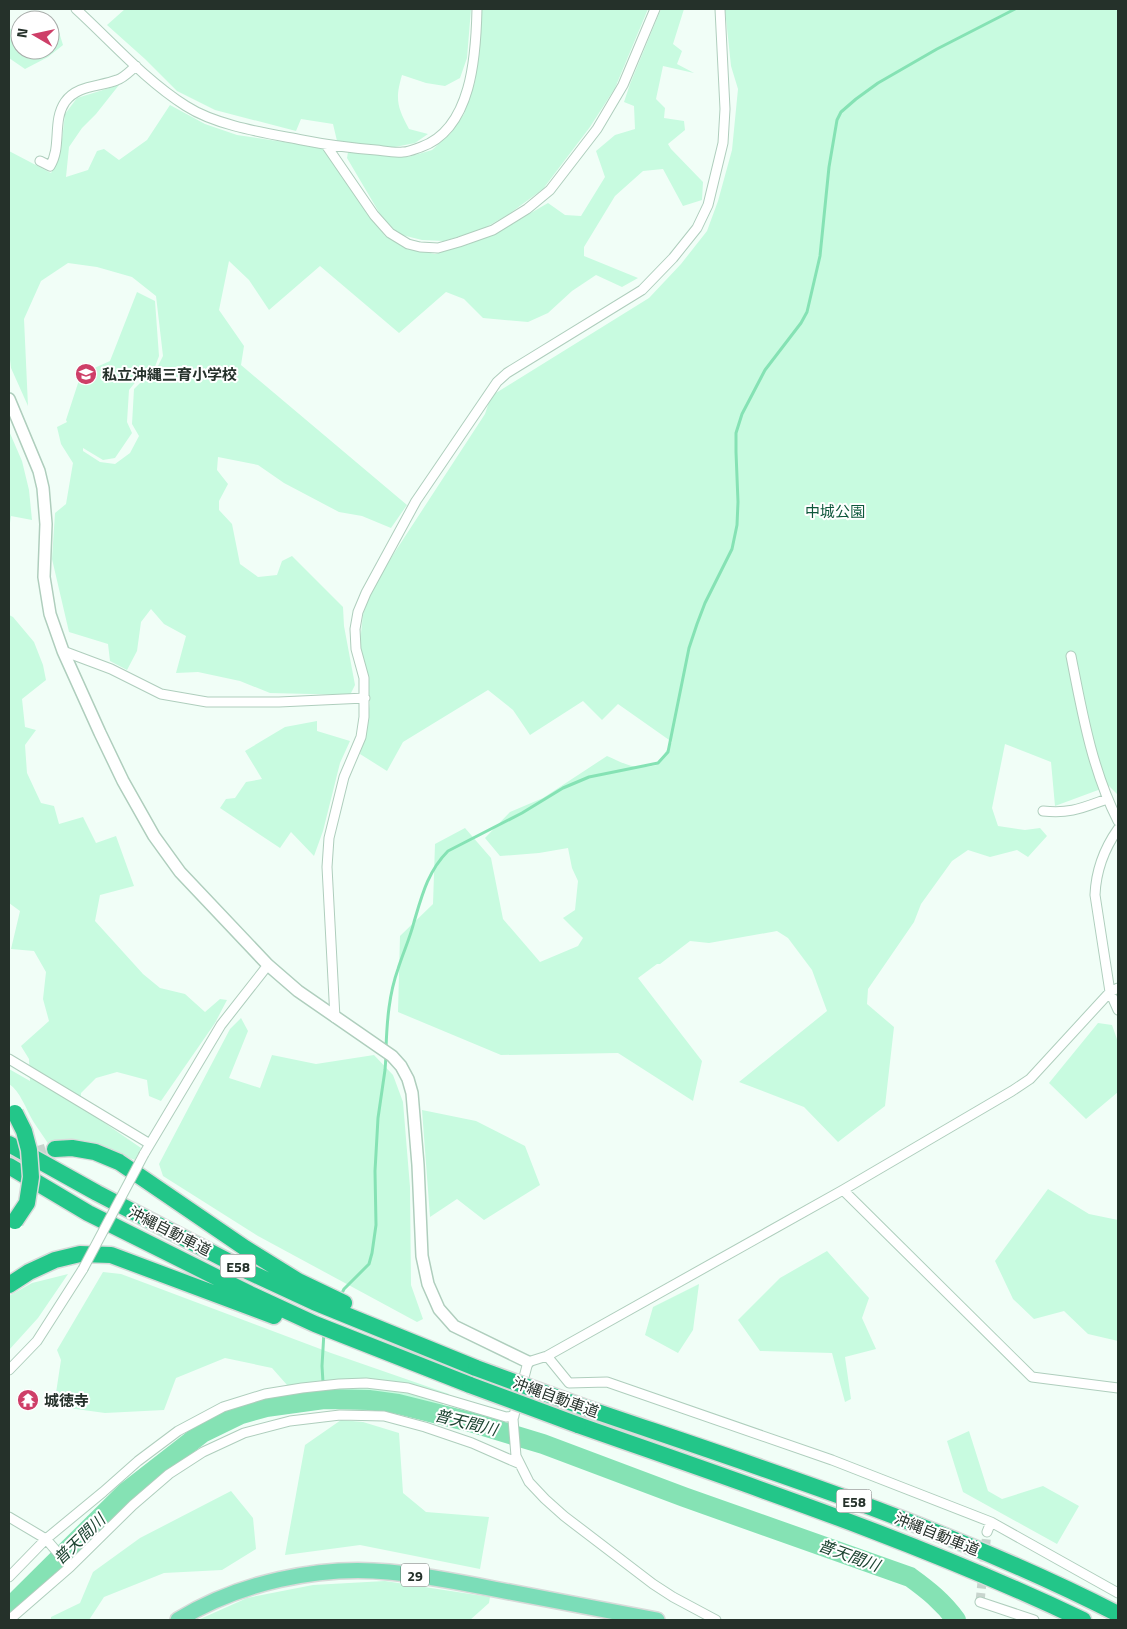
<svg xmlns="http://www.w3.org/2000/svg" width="1127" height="1629" viewBox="0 0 1127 1629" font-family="'Titillium Web','Noto Sans JP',sans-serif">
<rect width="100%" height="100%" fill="#f1fef7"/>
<!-- green -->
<path fill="#c8fbe0" d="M125,9H471L467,58L460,78L445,86L426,83L402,75C395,99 397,107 409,129L428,134L415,143L390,148L337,141L333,124L301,119L296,131L215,110L177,91L145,59L107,25Z
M482,9H648L615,88L590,127L543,189L509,214L481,230L444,241L422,240L398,234L380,214L347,158L348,152L408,157L432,150L450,134L464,114L475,82Z
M661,9H684L673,44L682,51L677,64L694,73L663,66L656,99L665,108L664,118L684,121L685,130L668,144L671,149L703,182L702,200L683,206L663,169L643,171L615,196L584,247V256L638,278L622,287L596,275L572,291L548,313L528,322L483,318L464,299L446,292L399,333L320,266L269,310L249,280L229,261L219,310L244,346L241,365L407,505L391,528L362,516L339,512L284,483L258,465L218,457L217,470L228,484L219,501V510L232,524L240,564L258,577L277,575L282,561L292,556L343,607L344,626L355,685L350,695L270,693L240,681L198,672L176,673L186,636L164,624L151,609L141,622L137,651L127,670L110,661L108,644L69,632L52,559L55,513L66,504L73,463L61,444L57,427L67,422L66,420L81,374L110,361L137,292L155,301L159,356L153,372L142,374L129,390L127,422L132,433L115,458L103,460L83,448V451L100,462L115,464L130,453L139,436L132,424L134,389L145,378L155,372L163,356L156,296L132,277L97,267L68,263L41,281L24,319L28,406L11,368L9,352V151L51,173L57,162L62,140L65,114L77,98L119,85L96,114L82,128L69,147L66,177L88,170L97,151L104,149L119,160L147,140L170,105L205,124L237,135L323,148L385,236L408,248L435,254L469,244L510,225L548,203L565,215L581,216L605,177L596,151L615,135L635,129L634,106L624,102L630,84Z
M725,9H1118V795L1109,786L1055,806L1051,762L1005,744L992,808L998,826L1025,830L1040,828L1047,836L1028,857L1017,850L990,857L968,850L952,861L921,904L914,922L868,989L867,1004L894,1027L885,1106L838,1142L804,1107L739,1082L827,1011L812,970L788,938L777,931L709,943L690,941L660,964H657L638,978L702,1061L693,1101L618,1053L501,1055L398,1012L400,936L433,904L435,844L465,828L491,858L503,919L540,962L578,946L583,938L563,918L575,910L578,881L572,868L568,848L539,853L500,856L485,838L510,812L543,798L607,756C627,765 635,770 657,765L672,742L618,704L602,720L583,701L530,735L513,710L488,690L403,742L387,771L360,754L364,740L370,703L360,642L363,615L372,587L485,414L491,396L649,298L681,264L707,231L718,201L732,150L738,89L731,66Z
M9,28L20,34V50H50V34L58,29L63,45L48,57L25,69L9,58Z
M9,431L22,461L29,490L32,520L11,516L9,530Z
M9,615L13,617L34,642L43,665L46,680L22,699L25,727L36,730L25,745L27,773L41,803L54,806L59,824L83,817L96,843L116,836L134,886L100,895L95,921L143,974L160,988L185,994L205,1012L220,999L227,1000L215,1023L161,1101L149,1096L147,1080L117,1072L96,1078L81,1093L80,1106L141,1148L135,1160L95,1145H49C44,1137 38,1129 33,1121C26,1109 20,1091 9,1084V1069L30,1081L29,1059L21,1046L49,1021L43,999L46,972L34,951L11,949L20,911L9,903Z
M317,721V731L350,741L340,763L323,831L314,856L291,832L280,848L220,808L226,799L235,798L246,782L262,779L245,751L285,727Z
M241,1018L248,1031L229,1078L260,1088L272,1055L316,1064L374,1055L393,1075L403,1102L410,1187L411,1285L423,1319L417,1322L258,1236L163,1176L159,1164L230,1029Z
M1098,1023L1112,1025L1118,1042V1092L1086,1119L1049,1083Z
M422,1110L476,1121L525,1146L540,1185L484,1220L457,1199L430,1217Z
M1048,1189L1089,1214L1118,1220V1341L1088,1334L1064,1311L1034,1319L1013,1299L995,1261Z
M827,1251L869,1298L862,1318L876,1349L845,1357L851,1399L845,1402L832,1353L760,1351L738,1320L780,1278Z
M103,1272L121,1274L331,1353L449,1394L442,1406L370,1390L295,1394L272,1368L225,1358L176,1378L164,1410L105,1413L54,1406L61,1360L57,1350Z
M68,1274L38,1318L9,1350V1296L32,1283Z
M699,1284L693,1330L678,1353L645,1335L653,1307Z
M341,1420L363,1422L399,1433L403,1493L426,1512L489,1517L480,1569L360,1545L285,1555L305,1445Z
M969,1431L988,1491L1002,1499L1043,1486L1079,1506L1057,1544L963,1492L947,1441Z
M231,1491L253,1518L256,1549L222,1570L164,1573L104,1597L89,1620H51V1617L80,1603L93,1572L140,1538Z
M385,1581L490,1597L489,1603L470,1620H198L247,1598L313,1585Z"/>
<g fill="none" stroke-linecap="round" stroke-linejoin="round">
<!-- stream -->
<path stroke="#85e2b4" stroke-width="3" d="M386,1048C387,1021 389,994 398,969C403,953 410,938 414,922C422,895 428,871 448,851L522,813L563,788L589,777L658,763L668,752L689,648L697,624L705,603L732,549L737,525L738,502L736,452V433L742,414L765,370L801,323L807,312L820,256L829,167L837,120L841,112L856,99L878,83L937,49L1015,9
M341,1295L344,1289L369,1264L372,1253L376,1225L375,1171L378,1118L385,1070L386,1056
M324,1332L322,1366L324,1399"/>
<!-- river -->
<path stroke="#85e2b4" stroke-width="20" d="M9,1608L125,1493L202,1433L241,1414L266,1407L324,1399L369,1400L398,1404L470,1422L543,1444L684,1497L910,1577C928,1590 943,1602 956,1620"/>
<!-- minor-tunnel -->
<path stroke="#c8d5ce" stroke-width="9" stroke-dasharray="9 4.5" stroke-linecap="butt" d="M980,1602L987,1532"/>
<!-- motorway-tunnel -->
<path stroke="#c8d5ce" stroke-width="16" stroke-dasharray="16 8" stroke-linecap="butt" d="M9,1166L28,1157L55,1149"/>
<!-- minor casing -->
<g stroke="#afcebd" stroke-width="11">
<path id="minor" d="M76,9C112,42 145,80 186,106C217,126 266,133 302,140C327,145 351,148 376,150C385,151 394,153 403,152C409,152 415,149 421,147C472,129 476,55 477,9
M326,145L374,215L390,233L408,244L420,247L438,248L459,242L493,230L527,209L550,190L597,129L623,85L655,9
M40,161L50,166C62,147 52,121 65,102C77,85 99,87 117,80C124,78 130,71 136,66
M63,651L111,669L161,694L207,702H279L365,698
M1071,656C1082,712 1092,770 1118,821
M1043,811C1070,814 1082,808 1107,799
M1118,829C1104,849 1096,870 1095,895L1110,992L1118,1010
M335,1018L327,867L329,838L344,777L361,737L364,717V678L356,649L355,629L358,612L366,593L416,501L497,382L507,373L642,290L673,258L697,228L708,205L723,143L725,109L720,9
M9,1059L150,1144
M144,1154L221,1025L268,965
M843,1190L1032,1377L1118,1388
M547,1356L569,1383L607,1382L832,1460L991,1522L1118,1593
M9,1370L37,1341L83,1269
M9,1517L46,1539L70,1567
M987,1532L991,1522
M9,1577L46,1539L103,1492L138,1461L178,1431L223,1407L265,1394L302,1388L339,1384L366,1383L408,1388L506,1417L514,1416
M980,1602L1034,1620
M9,1620L70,1567L133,1505L169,1474L203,1452L244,1433L290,1421L340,1415L384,1416L425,1427L472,1443L520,1464
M716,1620L673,1597L653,1584L564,1516L545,1499L529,1482L516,1456L513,1419L528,1362L547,1356L843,1190L1012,1091L1030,1079L1110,992L1118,988"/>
</g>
<!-- tertiary casing -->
<g stroke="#afcebd" stroke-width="14">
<path id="tertiary" d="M9,399L39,471L43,488L46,524L44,577L50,614L63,651L100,733L123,781L154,836L180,872L268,965L298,991L392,1056L401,1066L408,1079L412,1093L418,1165L422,1256L428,1284L439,1309L454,1326L528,1362"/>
</g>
<!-- primary casing -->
<g stroke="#d8dad9" stroke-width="18">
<path id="primary" d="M178,1620C238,1583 319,1565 389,1572C424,1575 459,1582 494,1589C548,1599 603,1610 657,1620"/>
</g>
<!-- motorway casing -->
<g stroke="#d8dad9" stroke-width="19">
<path id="motorway" d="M9,1144L97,1193L247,1271L314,1302L476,1368
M55,1149L72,1148L95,1152L119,1162L245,1248L298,1281L344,1303
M9,1166L88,1213L250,1294L315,1324L470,1385
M9,1285L29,1272L55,1260L80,1254L111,1255L274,1316
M583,1407C764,1469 948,1527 1118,1614
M578,1425C748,1485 920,1542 1083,1620"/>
</g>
<!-- minor -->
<use href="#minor" stroke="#fff" stroke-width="9"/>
<!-- tertiary -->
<use href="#tertiary" stroke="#fff" stroke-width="11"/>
<!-- primary -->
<use href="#primary" stroke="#7bddb8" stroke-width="15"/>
<!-- motorway -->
<use href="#motorway" stroke="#23c689" stroke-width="16"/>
<!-- minor-bridge casing -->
<g stroke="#afcebd" stroke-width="11" stroke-linecap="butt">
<path id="minor-bridge" d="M83,1269L144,1154"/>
</g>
<!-- motorway-bridge casing -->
<g stroke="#d8dad9" stroke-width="19" stroke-linecap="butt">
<path id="motorway-bridge" d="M15,1113L24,1131L29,1150L31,1177L27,1203L15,1221
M476,1368L583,1407
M470,1385L578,1425"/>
</g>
<!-- minor-bridge -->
<use href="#minor-bridge" stroke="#fff" stroke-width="9"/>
<!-- motorway-bridge -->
<use href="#motorway-bridge" stroke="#23c689" stroke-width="16"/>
</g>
<!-- icons -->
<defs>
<g id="school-disc" transform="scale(1.125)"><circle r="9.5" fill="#ce3f68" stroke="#fff"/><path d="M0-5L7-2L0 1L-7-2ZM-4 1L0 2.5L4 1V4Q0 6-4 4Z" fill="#fff"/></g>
<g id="temple-disc" transform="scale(1.125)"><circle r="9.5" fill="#ce3f68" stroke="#fff"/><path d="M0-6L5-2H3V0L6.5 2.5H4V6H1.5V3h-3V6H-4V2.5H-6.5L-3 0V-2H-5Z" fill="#fff"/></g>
</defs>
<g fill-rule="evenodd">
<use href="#school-disc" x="86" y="374"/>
<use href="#temple-disc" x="28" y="1400"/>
</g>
<g text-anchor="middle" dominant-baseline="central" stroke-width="4" stroke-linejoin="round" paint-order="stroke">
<!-- shield labels -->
<g fill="#fff" stroke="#666f6a" stroke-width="1">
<rect x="220.5" y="1254.5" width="35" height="23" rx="4"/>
<rect x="836.5" y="1489.5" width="35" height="23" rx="4"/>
<rect x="401" y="1563.5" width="28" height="23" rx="4"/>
</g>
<g font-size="14" font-weight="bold" fill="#25312a">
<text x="238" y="1266">E58</text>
<text x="854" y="1501">E58</text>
<text x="415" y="1575">29</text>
</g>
<!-- poi labels -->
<g font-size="15" font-weight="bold" fill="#25312a" stroke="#fff" text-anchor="start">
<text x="102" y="374">私立沖縄三育小学校</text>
<text x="44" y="1400">城徳寺</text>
</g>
<!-- park labels -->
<g font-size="15" fill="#0f583c" stroke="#fff">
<text x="835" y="511">中城公園</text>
</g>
<!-- street labels -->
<g font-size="15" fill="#25312a" stroke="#fff">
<text transform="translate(170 1231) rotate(27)">沖縄自動車道</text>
<text transform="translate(556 1397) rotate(20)">沖縄自動車道</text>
<text transform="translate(937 1534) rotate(22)">沖縄自動車道</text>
</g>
<!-- water labels -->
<g font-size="16" font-style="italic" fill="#1c4431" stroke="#fff">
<text transform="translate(466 1422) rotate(14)">普天間川</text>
<text transform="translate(79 1539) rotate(-44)">普天間川</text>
<text transform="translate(849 1555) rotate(20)">普天間川</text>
</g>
</g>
<!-- border -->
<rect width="1127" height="1629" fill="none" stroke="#25312a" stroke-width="20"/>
<!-- north arrow -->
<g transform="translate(35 35) rotate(279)"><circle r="24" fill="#ffffff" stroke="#a8adaa"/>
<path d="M0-4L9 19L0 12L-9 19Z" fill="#ce3f68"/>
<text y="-8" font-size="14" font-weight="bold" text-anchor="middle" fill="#25312a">N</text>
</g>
</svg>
